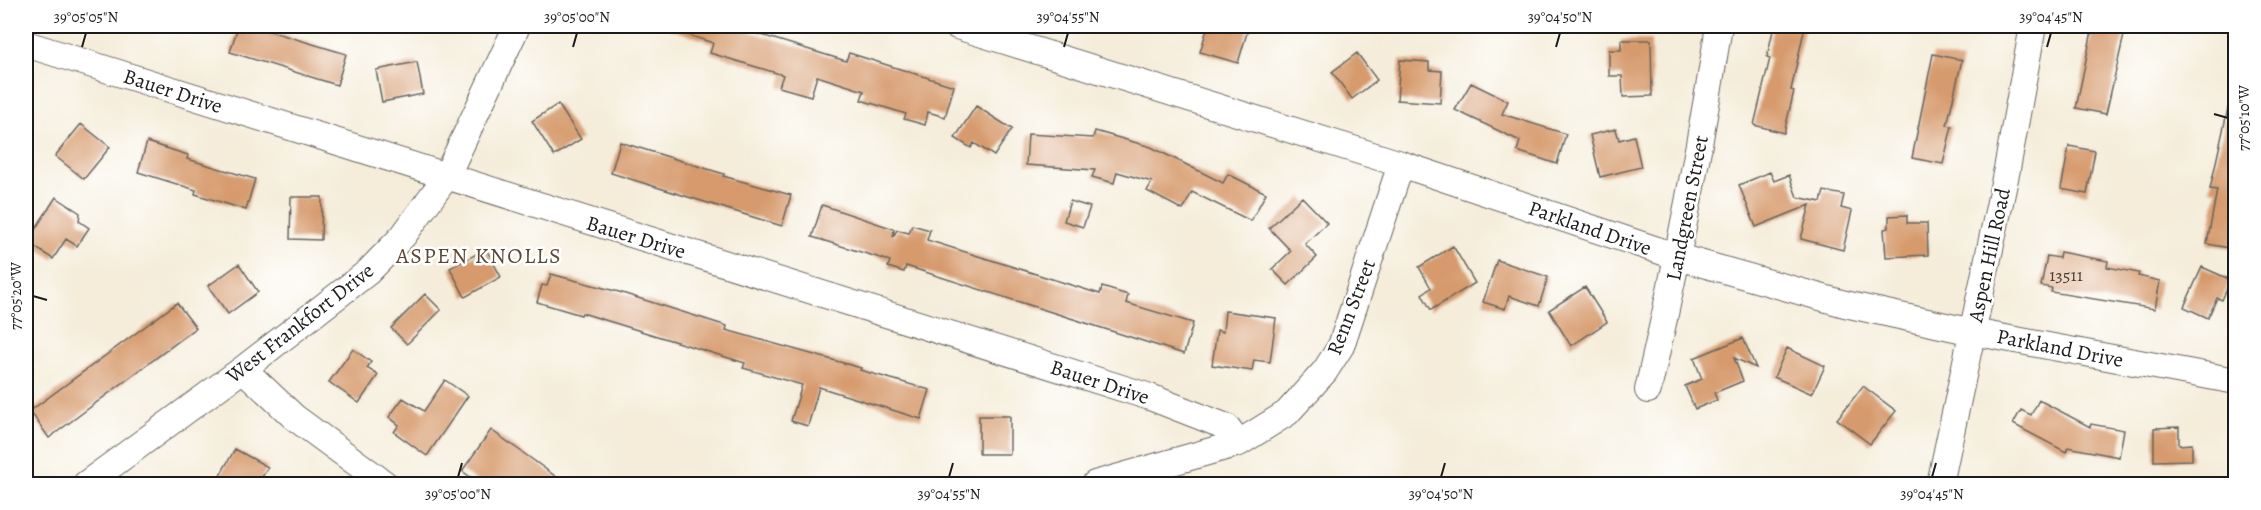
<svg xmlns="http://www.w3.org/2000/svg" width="2261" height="510" viewBox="0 0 2261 510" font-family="Alegreya,serif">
<rect width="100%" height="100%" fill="#fff"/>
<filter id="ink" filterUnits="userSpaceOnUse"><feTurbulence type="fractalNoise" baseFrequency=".0167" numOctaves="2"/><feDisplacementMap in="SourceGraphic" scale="12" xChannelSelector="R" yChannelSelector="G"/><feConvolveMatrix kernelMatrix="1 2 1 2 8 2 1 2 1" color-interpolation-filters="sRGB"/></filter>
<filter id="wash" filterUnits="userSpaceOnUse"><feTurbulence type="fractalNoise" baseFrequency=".008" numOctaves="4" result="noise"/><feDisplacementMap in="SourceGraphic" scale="24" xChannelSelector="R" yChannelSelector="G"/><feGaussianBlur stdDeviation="1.35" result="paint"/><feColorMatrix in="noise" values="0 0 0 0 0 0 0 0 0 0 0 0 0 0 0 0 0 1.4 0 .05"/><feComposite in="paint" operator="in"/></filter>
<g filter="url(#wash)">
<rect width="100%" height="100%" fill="#f5edda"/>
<g id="blocks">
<!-- building -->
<path fill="#d69a6c" d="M238,26H253L346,54L337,85L230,52Z
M671,26H732L846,61L849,53L954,86L945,117L928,112L925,125L904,119L906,114L861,100L864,91L817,76L811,96L779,87L783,75L710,53L713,43L670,29Z
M1208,26H1249L1238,63L1200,52Z
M1774,26H1805L1791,90L1794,91L1784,133L1754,125L1770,58L1767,57Z
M2093,26H2126L2106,114L2076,108Z
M1621,40H1651L1652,96L1623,97L1622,76H1609V50H1621Z
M1357,53L1377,80L1352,99L1332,72Z
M1933,54L1962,60L1947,125L1952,126L1943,164L1912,158Z
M1400,60L1429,62V70L1442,71L1440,103L1397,100Z
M417,62L423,94L382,102L376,70Z
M1471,83L1508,101L1502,114L1566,134L1557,164L1517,151L1520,141L1455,110Z
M558,104L581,139L554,156L532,121Z
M976,106L1012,129L994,156L974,143L971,148L955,138Z
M2228,108L2235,109V249L2207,244L2217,190L2210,189Z
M81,124L110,147L84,179L55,156Z
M1616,129L1619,140L1634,136L1641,167L1600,177L1590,135Z
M1095,131L1151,147L1223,183L1228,174L1266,193L1251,221L1192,192L1183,210L1147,191L1152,182L1117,172L1114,183L1092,177L1095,170L1026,165L1028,134L1093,138Z
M147,142L188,155L187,159L255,179L246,210L195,194L196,190L138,172Z
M620,142L724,174L723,176L791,195L782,226L611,173Z
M2069,146L2095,151L2087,194L2061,189Z
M1770,172L1774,181L1789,175L1797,197L1821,202L1824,191L1844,195L1841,208L1852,211L1843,250L1801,239L1810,205L1756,227L1739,185Z
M56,197L80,213L79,221L89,228L77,246L66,239L53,259L27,242Z
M291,197H322L321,240L290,239Z
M1302,197L1327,223L1305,244L1317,257L1288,285L1272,269L1291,251L1269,228Z
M1070,201L1090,207L1083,227L1064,221Z
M822,205L894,229L893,237L897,230L909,233L912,225L930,230L927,240L1100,294L1102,287L1128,295L1126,303L1193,323L1184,354L906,266L904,272L888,267L890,261L812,237Z
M1907,215V223H1927L1928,255L1886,257L1884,229L1889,228V216Z
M1453,246L1475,283L1431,310L1422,294L1431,288L1419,267Z
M486,249L501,277L465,297L450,268Z
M2060,252L2108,261L2107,267L2139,273L2138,276L2160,281L2155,309L2051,292L2052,288L2041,286L2047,256L2059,258Z
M1497,260L1548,277L1539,306L1509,296L1505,309L1483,302Z
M239,264L258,292L228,314L208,286Z
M2202,267L2231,280L2222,300L2217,298L2208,318L2184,307Z
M551,274L619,292L727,326L726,330L861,368L860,370L930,390L921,419L819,387L808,426L791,421L802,385L743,368L745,363L582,313L581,315L537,302L542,285L547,286Z
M1585,287L1607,322L1571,346L1549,310Z
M425,294L441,310L407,344L391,328Z
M177,303L196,328L49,438L30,411Z
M1225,311L1276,318L1270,362L1254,360L1252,371L1212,365L1217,330L1223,332Z
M1743,338L1756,368L1734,358L1743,381L1714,393L1717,400L1695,409L1685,386L1702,379L1694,358Z
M1787,348L1825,366L1812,394L1774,377Z
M353,349L371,362L367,368L378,375L359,403L329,382Z
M445,380L468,396L427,456L394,432L399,425L389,417L403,398L424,411Z
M1863,386L1896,411L1870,444L1837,419Z
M2039,400L2090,427L2091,424L2124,430L2119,457L2068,447L2066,452L2013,424L2021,410L2031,415Z
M979,416H1010V454H979Z
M2179,427V445L2192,444V460L2154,461V428Z
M491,430L522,452L566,484H481L462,471Z
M235,449L268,467L258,484H228L218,479Z"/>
</g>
</g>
<g filter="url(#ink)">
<use href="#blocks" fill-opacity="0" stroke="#68655e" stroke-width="1.5"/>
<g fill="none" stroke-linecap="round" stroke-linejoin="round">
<!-- minor casing -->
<g stroke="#68655e" stroke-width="28">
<path id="minor" d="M957,26L1401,164L1678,257L1845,304L1973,332L2236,381
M26,44L1150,397L1227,427L1239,443
M243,369L294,417L385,484
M1648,390C1676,269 1700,148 1719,26
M86,484L243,369L368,272L403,236L446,177L517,26
M1095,484L1239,443L1287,413L1325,371L1341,346L1401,164
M1940,484L2007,169L2033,26"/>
</g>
<!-- minor -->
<use href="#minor" stroke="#fff" stroke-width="26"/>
</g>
</g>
<!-- ticks -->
<path fill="none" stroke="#1c1c1c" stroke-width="2" d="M82,47L86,33M573,47L577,33M1064,47L1068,33M1556,47L1560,33M2047,47L2051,33M2214,114L2228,118M33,296L47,300M458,477L462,463M949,477L953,463M1441,477L1445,463M1932,477L1936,463"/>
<g text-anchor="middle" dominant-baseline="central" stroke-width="5" stroke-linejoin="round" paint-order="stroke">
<!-- number labels -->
<g font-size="18" fill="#4a3c30">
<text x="2066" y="275">13511</text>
</g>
<!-- street labels -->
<g font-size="21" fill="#1c1c1c" stroke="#fff">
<text transform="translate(173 91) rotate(18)">Bauer Drive</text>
<text transform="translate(1687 208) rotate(-79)">Landgreen Street</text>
<text transform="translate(1590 228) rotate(19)">Parkland Drive</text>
<text transform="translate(636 237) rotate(17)">Bauer Drive</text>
<text transform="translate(1989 255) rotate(-78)">Aspen Hill Road</text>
<text transform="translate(1351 307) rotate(-69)">Renn Street</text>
<text transform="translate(300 323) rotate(-38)">West Frankfort Drive</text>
<text transform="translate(2060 348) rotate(11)">Parkland Drive</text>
<text transform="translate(1100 382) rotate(18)">Bauer Drive</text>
</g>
<!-- neighbourhood labels -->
<g font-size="22" letter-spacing="1.5" fill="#5d4838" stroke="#fff">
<text x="479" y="256">ASPEN KNOLLS</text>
</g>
</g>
<!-- margin -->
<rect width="2261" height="510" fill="none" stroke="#fff" stroke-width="66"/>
<rect x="33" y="33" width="2195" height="444" fill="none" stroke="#1c1c1c" stroke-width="2"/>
<g font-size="15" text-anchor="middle" fill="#1c1c1c">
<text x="86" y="22">39°05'05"N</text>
<text x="577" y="22">39°05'00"N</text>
<text x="1068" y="22">39°04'55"N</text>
<text x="1560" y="22">39°04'50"N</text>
<text x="2051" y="22">39°04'45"N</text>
<text transform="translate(2244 118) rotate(-90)" y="5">77°05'10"W</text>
<text transform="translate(16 296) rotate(-90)" y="5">77°05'20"W</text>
<text x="458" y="499">39°05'00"N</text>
<text x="949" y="499">39°04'55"N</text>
<text x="1441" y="499">39°04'50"N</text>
<text x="1932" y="499">39°04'45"N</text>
</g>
</svg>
